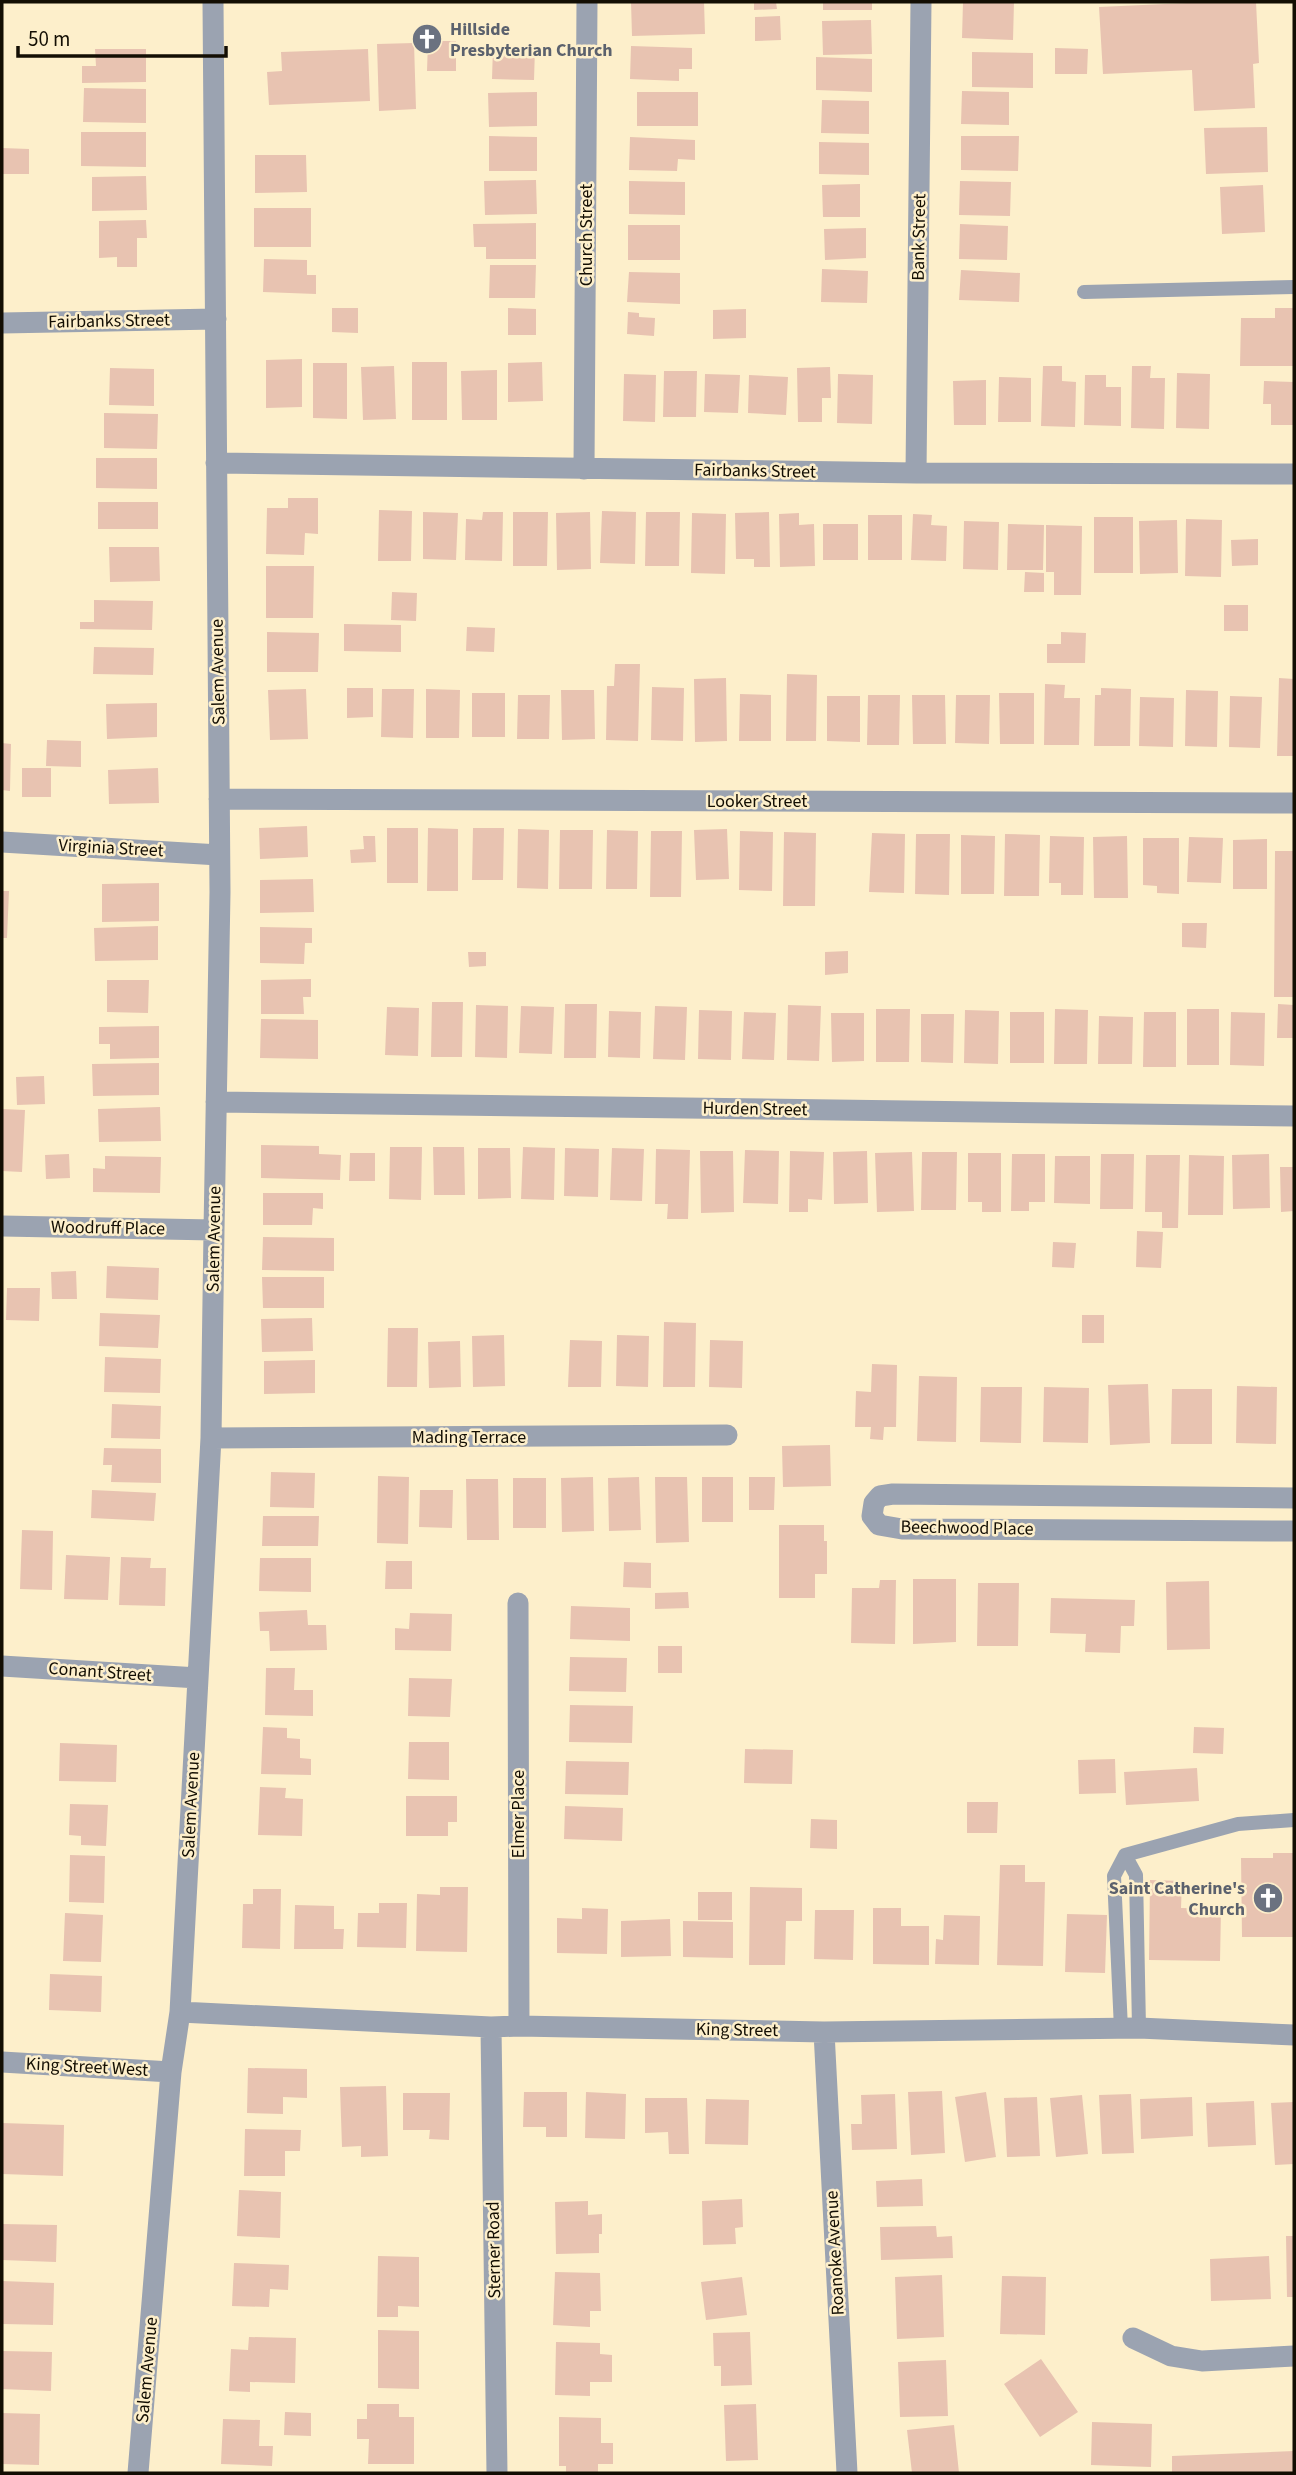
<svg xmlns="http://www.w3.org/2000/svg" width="1296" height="2475" viewBox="0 0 1296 2475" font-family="'Source Sans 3',sans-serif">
<rect width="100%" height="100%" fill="#fdefcb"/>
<!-- building -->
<path fill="#e8c3b1" d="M631,2H704L705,34L632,36Z
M754,2H776L777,9L754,10Z
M823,2H872V10H823Z
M963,2H1014L1013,40L962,38Z
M1209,2H1256L1259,63L1253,64L1255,108L1194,111L1192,70L1103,74L1099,7Z
M780,16L781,40L755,41V17Z
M871,20L872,54L823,55L822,21Z
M428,41H456V71H427Z
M414,43L416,109L379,111L377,44Z
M631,46L692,48V69H679V81L630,79Z
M493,47L535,48L534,80L492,79Z
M1055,48L1088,49L1087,74H1055Z
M95,49H146V82L82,83V66H96Z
M368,49L370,101L269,105L267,72L282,71L281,52Z
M972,52L1033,53V88L972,87Z
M816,57L872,59V92L816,90Z
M84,88L146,89V123L83,122Z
M962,91L1009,92V125L961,124Z
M537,92V126L489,127L488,93Z
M637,92H698V126H637Z
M822,100L869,101V134L821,133Z
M1267,127L1268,172L1206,174L1204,128Z
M81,132H146V167L81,166Z
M489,136L537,137V171H489Z
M961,136H1019L1018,171L961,170Z
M630,137L695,140V160L678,159L677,171L629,170Z
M819,142L869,143V175L819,174Z
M2,148L29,149V174H2Z
M255,155H306L307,192L255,193Z
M146,176L147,210L92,211V177Z
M536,180L537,214L485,215L484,181Z
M629,181L685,182V215L629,214Z
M960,181L1011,182L1010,216L959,215Z
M860,184V217H823L822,185Z
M1263,185L1265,232L1222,234L1220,187Z
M254,208H311V247H254Z
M146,220L147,238H137V267H117V257L99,258V221Z
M536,223V259H486V247H474L473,224Z
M960,224L1008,226L1007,260L959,259Z
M628,225H680V260H628Z
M866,228V258L825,260L824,229Z
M264,259L307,260V275H316V294L263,292Z
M490,265H536L535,298H489Z
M822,269L868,271L867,303L821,302Z
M961,270L1020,273L1019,302L959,300Z
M629,272L680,273V304L627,302Z
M332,308H358V333L332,332Z
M508,308L536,309V335H508Z
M1275,308H1294V366H1240L1241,318H1275Z
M746,309V338L713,339V310Z
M628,312L639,313V317L655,318L654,336L627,334Z
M302,359V407L266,408V360Z
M412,362H447V420H412Z
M542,362L543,401L508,402V363Z
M313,363H347V419L313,418Z
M394,366L396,419L363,420L361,367Z
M1043,366H1062V381L1076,382L1075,427L1041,426Z
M1132,366H1151L1150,378H1165L1164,429L1131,428Z
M830,367L831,398H822V422H798L797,368Z
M110,368L154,369V406L109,405Z
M497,370V420H462L461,371Z
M664,371H697L696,417H663Z
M1177,373L1210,374L1209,429L1176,428Z
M624,374L656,375L655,422L623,421Z
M705,374L740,375L738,413L704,412Z
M838,374L873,375L872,424L837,423Z
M749,375L788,377L786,415L748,413Z
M1085,375H1106V387H1121V426L1084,425Z
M999,377L1031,378V422H998Z
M986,380V425H954L953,381Z
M1264,381L1294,382V425H1271V404H1263Z
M104,413L158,414L157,449L104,448Z
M96,458H157V489L96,488Z
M288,498H318V534L305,533L304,555L266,554L267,508H288Z
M98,502H158V529H98Z
M379,510L412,511L411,561H378Z
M602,511L636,512L635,564L600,563Z
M423,512L458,513L456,560L423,559Z
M483,512H503L502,561L465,560L466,519L482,520Z
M513,512H548L547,566H513Z
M590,512L591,569L557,570L556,513Z
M646,512H680L679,566H645Z
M769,512L770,567H754V559H736L735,513Z
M692,513L726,514L725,574L691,573Z
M799,513V525L814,524L815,566L780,567L779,514Z
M913,514L932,515L931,525L947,526L946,561L911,560Z
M868,515H902V560H868Z
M1094,517H1133V573H1094Z
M1186,519L1222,520L1221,577L1185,576Z
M1177,520L1178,573L1140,574L1139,521Z
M964,521L999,522L998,570L963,569Z
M823,524H858V560H823Z
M1008,524L1044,525L1043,570H1007Z
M1046,525L1082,526L1081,595H1054V572H1046Z
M1258,539V565L1232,566L1231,540Z
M109,547H159L160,581L110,582Z
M266,566H314L313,618H266Z
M1025,572L1044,573V592H1024Z
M392,592L417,593L416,621L391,620Z
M94,600L153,601L152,630L80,629V622H94Z
M1224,605H1248V631H1224Z
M344,624L401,625V652L344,651Z
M467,627L495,628L494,652L466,651Z
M267,632L319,633L318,672H267Z
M1061,632L1086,633L1085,663H1047V644H1061Z
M94,647L154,648L153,675L93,674Z
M615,664H640L638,741L606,740L607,686H614Z
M787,674L817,675L816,741H786Z
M726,678L727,741L695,742L694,679Z
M1279,678L1294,679V756H1277Z
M1045,684L1065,685L1064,698H1080L1079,745H1044Z
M652,687L684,688L683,741L651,740Z
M347,688H373V717L347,718Z
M1101,688L1131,689L1130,746H1094L1095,695H1101Z
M306,689L308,739L270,740L268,690Z
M382,689H414L413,738L381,737Z
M426,689L460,690L459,738H426Z
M561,690H594L595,739L562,740Z
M1186,690L1218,691L1217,747L1185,746Z
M472,693H505V737H472Z
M999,693H1034V744H1000Z
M740,694L771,695V741H739Z
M518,695H550L549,739H517Z
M868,695H900L899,745H867Z
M912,695H945L946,744H913Z
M956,695H990L989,744L955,743Z
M827,696H860V742L827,741Z
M1230,696L1262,697L1260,748L1229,747Z
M1140,697L1174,698L1173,747L1139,746Z
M157,703V737L107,739L106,704Z
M47,740L81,741V767L46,766Z
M2,743L11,744L10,791L2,790Z
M22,768H51V797H22Z
M158,768L159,803L109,804L108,770Z
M307,826L308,857L260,859L259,828Z
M387,828H418V883H387Z
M428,828L458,829V891H427Z
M473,828H504L503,880H472Z
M518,829L549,830L548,889L517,888Z
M727,829L729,879L696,880L694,830Z
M560,830H593L592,889H559Z
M607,830L638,831L637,889H606Z
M651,831H682L681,897H650Z
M740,831L773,832L772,891L739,890Z
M784,832L816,833L815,906H783Z
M872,833L905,834L904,893L869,892Z
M916,834H950L949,895L915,894Z
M1005,834L1040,835L1039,896H1004Z
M961,835L995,836L994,894H961Z
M363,836H375L376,862L351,863L350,850L364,849Z
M1050,836L1084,837L1083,895H1061V883H1049Z
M1127,836L1128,898H1094L1093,837Z
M1189,837L1223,838L1221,883L1187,882Z
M1143,838H1179V894L1157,893V886L1143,885Z
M1267,839V889H1233V840Z
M1275,851H1294V997H1274Z
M313,879L314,912L260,913V880Z
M159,883V921L102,922V884Z
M2,891H9L7,938H2Z
M1182,923H1207L1206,948L1182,947Z
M158,926V960L95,961L94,928Z
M260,927L312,928V943H305L304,964L260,963Z
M848,951V973L825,975V952Z
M468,952H486V966L469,967Z
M311,979V997H303L304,1014H261V980Z
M107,980H149L148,1013L107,1012Z
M432,1002H463L462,1057H431Z
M565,1004H597L596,1058H564Z
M1278,1004L1294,1005V1038H1277Z
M476,1005L508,1006L507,1058L475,1057Z
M788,1005L821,1006L819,1061L787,1060Z
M521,1006L554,1007L552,1054L519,1053Z
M655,1006L687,1007L685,1060L653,1059Z
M387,1007L419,1008L418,1056L385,1055Z
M876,1009H910L909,1062H876Z
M1055,1009L1088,1010L1087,1064H1054Z
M1187,1009H1219V1065H1187Z
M699,1010L732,1011L731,1060L698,1059Z
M965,1010L999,1011L998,1064L964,1063Z
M609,1011L641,1012L640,1058L608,1057Z
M744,1012L776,1013L774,1060L742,1059Z
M1010,1012H1044V1063H1010Z
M1144,1012H1176V1067H1143Z
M1231,1012L1265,1013L1264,1066L1230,1065Z
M831,1013H864V1061L832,1062Z
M921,1014H954L953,1063L921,1062Z
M1099,1016L1133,1017L1132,1064H1098Z
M261,1019L318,1020V1059L260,1058Z
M159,1026V1058L110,1059V1044H99V1027Z
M159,1063V1095L93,1096L92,1064Z
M44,1076L45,1104L17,1105L16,1077Z
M160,1107L161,1141L99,1142L98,1109Z
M2,1109L25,1110L22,1172L2,1171Z
M261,1145L319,1146V1154L341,1155L340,1180L261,1178Z
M390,1147H422L421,1200L389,1199Z
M433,1147H464L465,1195H434Z
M523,1147L555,1148L554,1200L521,1199Z
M478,1148H510L511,1198L478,1199Z
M565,1148L599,1149L598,1197L564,1196Z
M612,1148L644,1149L642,1201L610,1200Z
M656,1149L690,1150L688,1219H667L668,1204H655Z
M745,1150L779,1151L778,1204L743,1203Z
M700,1151H733L734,1212L701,1213Z
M790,1151L824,1152L822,1200L808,1199V1212H789Z
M867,1151L868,1203L834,1204L833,1152Z
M912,1152L914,1211L877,1212L875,1153Z
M922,1152H957L956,1210H921Z
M350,1153H375V1181H349Z
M968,1153H1001V1212H982V1202H968Z
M69,1154L70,1178L46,1179L45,1155Z
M1012,1154H1045V1202H1029V1211H1011Z
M1101,1154H1134L1133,1209H1100Z
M1269,1154L1270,1208L1233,1209L1232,1155Z
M1146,1155H1180L1178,1228H1162V1212H1145Z
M1189,1155L1224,1156L1223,1215H1188Z
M105,1156L161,1157L160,1193L93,1192V1168L105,1169Z
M1055,1156H1090V1204L1054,1203Z
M1280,1167H1294V1211L1281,1212Z
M263,1193H323V1209L313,1208L312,1225H263Z
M1137,1231L1163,1232L1161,1268L1136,1267Z
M263,1237L334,1238V1271L262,1270Z
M1053,1242L1076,1243L1074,1268L1052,1267Z
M107,1266L159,1268L158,1300L106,1298Z
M76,1271L77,1299H52L51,1272Z
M262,1277H324V1308H263Z
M7,1288H40L39,1321L6,1320Z
M100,1313L160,1315L158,1348L99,1346Z
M1082,1315H1104V1343H1082Z
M312,1318L313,1351L262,1352L261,1319Z
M664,1322L696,1323L695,1387H663Z
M388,1328H418L417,1387H387Z
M504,1335L505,1386L473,1387L472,1336Z
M617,1335L649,1336L648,1387L616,1386Z
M570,1340L602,1341L601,1387H568Z
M710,1340L743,1341L742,1388L709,1387Z
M460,1341L461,1387L429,1388L428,1342Z
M105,1357L161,1359L160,1393L104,1392Z
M315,1360V1393L264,1394V1361Z
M872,1364L897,1365L896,1427H884L883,1440L870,1439L871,1427H855L856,1391L871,1392Z
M919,1376L957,1377L956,1442L917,1441Z
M1148,1384L1150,1443L1110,1445L1108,1385Z
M1237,1386L1277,1387L1276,1444L1236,1443Z
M981,1387H1022L1021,1443L980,1442Z
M1044,1387L1089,1388L1088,1443L1043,1442Z
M1172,1389H1212V1444H1171Z
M112,1404L161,1406L160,1439L111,1438Z
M830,1445L831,1486L783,1487L782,1446Z
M104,1448L161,1449V1483L111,1482L112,1465H103Z
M271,1472L315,1473L314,1508L270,1507Z
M378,1476L409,1477L408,1544L377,1543Z
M593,1477L594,1531L562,1532L561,1478Z
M639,1477L641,1530L609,1531L608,1478Z
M655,1477H687L689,1542L656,1543Z
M702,1477H733V1522H702Z
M749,1477H775L774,1510H749Z
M513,1478H546V1528H513Z
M466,1479H498L499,1540H467Z
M92,1490L156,1493L154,1521L91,1518Z
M420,1490H453L452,1528L419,1527Z
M263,1516H319L318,1546H262Z
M779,1525H824V1541H827V1574H815V1598H779Z
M22,1530L53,1531L52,1590L20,1589Z
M66,1555L110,1557L108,1600L64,1599Z
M121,1557L151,1558L150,1568H166L165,1606L119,1605Z
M260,1558H311V1592L259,1591Z
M386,1561H412V1589H385Z
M624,1562L651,1563V1588L623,1587Z
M913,1579H956V1642L913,1644Z
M880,1580H896L895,1644L851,1643L852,1588H879Z
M1209,1581L1210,1649L1167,1650L1166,1582Z
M978,1583H1019L1018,1646H977Z
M688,1592L689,1608L655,1609V1593Z
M1051,1598L1135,1600L1134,1626H1121L1120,1653L1085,1652L1086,1634L1050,1633Z
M571,1606L630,1608V1641L570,1639Z
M307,1610L308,1625H326L327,1650L270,1651L269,1631H260L259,1612Z
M410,1613L452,1614L451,1651L395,1650V1628L409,1629Z
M658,1646H682V1673H658Z
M570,1657L627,1658L626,1692L569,1691Z
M266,1668H295L294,1690H313V1716L265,1715Z
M409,1678L452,1679L450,1717L408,1716Z
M570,1705L633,1706L632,1743L569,1742Z
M263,1727L287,1728V1738L300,1739V1758L311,1759V1775L261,1774Z
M1194,1727L1224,1728L1223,1754L1193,1753Z
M409,1742H449V1780L408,1779Z
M60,1743L117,1745L116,1782L59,1781Z
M745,1749L793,1750L792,1784L744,1783Z
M1115,1759L1116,1793L1079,1794L1078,1760Z
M566,1761L629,1762L628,1795L565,1794Z
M1197,1768L1199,1801L1126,1805L1124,1772Z
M260,1787L286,1788L285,1798L303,1799L302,1836L258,1835Z
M406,1796H457V1822H448V1836H406Z
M967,1802H998L997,1833H967Z
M70,1804L108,1805L106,1846L81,1845V1836L69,1835Z
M565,1806L623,1808L622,1841L564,1839Z
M811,1819L837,1820V1849L810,1848Z
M1273,1853H1294V1937H1242L1241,1858H1273Z
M70,1855L105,1856L104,1903L69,1902Z
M1000,1865H1025V1882H1045L1043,1966L997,1965Z
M1150,1880L1182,1881L1181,1908L1221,1909L1220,1961L1149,1960Z
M440,1887H468L467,1952L416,1951L417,1894L440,1895Z
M750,1887L802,1888V1921H786L785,1965H749Z
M253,1889H281L280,1949L242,1948L243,1904H253Z
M698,1892H732V1920H698Z
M379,1903H407L406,1948L357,1947L358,1913H379Z
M295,1905L334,1906V1929H344L343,1949H294Z
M582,1908L608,1909L607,1954L557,1953V1918L582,1919Z
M873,1908H901V1926H929V1965L873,1964Z
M815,1910H854L853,1960L814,1959Z
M65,1913L103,1915L101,1962L63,1961Z
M1067,1914L1107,1915L1105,1973L1065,1972Z
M944,1915L980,1916L979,1965L935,1964L936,1939L943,1940Z
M670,1919L671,1956L621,1957V1921Z
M683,1921L733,1922V1958L683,1957Z
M50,1974L102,1976L101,2012L49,2010Z
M248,2068L307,2069V2098L283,2097V2114L247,2113Z
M386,2086L388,2156L361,2157V2146L342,2147L340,2087Z
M942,2091L945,2153L911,2155L908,2092Z
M524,2092H567V2137H546V2127H523Z
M586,2092L626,2094L625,2139L585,2138Z
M986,2092L996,2157L965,2162L955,2097Z
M403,2093H450L449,2140L429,2139L430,2130H403Z
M895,2094L897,2149L852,2150L851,2124H862L861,2095Z
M1131,2094L1134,2153L1102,2154L1099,2095Z
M1082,2095L1088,2154L1056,2157L1050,2098Z
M1037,2097L1040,2156L1007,2157L1004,2098Z
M1192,2097L1193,2136L1141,2139L1140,2099Z
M645,2098H687L689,2154H669L668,2132L645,2133Z
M706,2099L749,2100L748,2145L705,2144Z
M1254,2101L1256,2145L1208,2147L1206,2103Z
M1294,2102V2164L1275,2165L1271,2103Z
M2,2123L64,2125L63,2176L2,2174Z
M245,2129L301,2130L300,2151H285V2176H244Z
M922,2179L923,2206L877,2207L876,2181Z
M239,2190L281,2192L280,2238L237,2236Z
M742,2199L743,2227L735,2228L736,2244L703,2245L702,2201Z
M588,2201V2215L602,2214V2234H599V2253L556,2254L555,2202Z
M2,2224L57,2225L56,2262L2,2260Z
M936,2226L937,2237L952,2236L953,2258L881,2260L880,2227Z
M1286,2236H1294V2297H1287Z
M378,2256L419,2257V2307L398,2306V2317H377Z
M1269,2256L1271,2299L1211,2301L1210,2259Z
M234,2263L289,2265L288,2290L270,2289L269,2307L232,2306Z
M555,2272L600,2273L601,2311H590V2327L553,2325Z
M942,2275L944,2337L897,2339L895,2277Z
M1002,2276L1046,2277L1045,2335L1000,2334Z
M742,2277L747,2315L706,2320L701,2282Z
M2,2281L54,2283L53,2325L3,2324Z
M378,2330L419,2331V2389L378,2388Z
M750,2332L752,2385L721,2386V2366H714L713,2333Z
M249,2337L296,2338L295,2383L250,2382V2392L229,2391L231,2349L248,2350Z
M556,2342L600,2343V2354L612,2355V2382H590V2396L555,2395Z
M2,2351L52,2352L51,2391L2,2389Z
M1041,2359L1078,2412L1040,2437L1004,2384Z
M946,2360L948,2416L900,2417L898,2362Z
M367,2404H399V2417H414V2464H368L369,2439H357V2419H367Z
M756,2404L758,2460L726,2461L724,2405Z
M285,2412L311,2413V2436L284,2435Z
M2,2413L40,2414L39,2465L2,2464Z
M559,2417L601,2418V2443H613V2464H598V2473H566V2466H559Z
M223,2419L260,2420L259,2446H273L272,2466L221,2464Z
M1092,2422L1152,2424L1151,2467L1091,2465Z
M954,2425L959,2473H912L907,2430Z
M1294,2451V2473H1172V2456Z"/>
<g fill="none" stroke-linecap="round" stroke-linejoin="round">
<!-- service -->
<path stroke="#9ba3b1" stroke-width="14" d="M1084,292L1294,287
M1125,1855L1136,1875L1139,2028
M1121,2029L1114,1876L1125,1855L1238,1824L1294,1820"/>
<!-- minor -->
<path stroke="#9ba3b1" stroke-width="21" d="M2,323L216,319
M216,463L916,473L1294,474
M584,469L587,2
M916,473L921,2
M219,799L1294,803
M2,842L219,855
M216,1102L1294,1116
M2,1226L214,1230
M211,1438L727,1435
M1294,1498L893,1494L880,1496L874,1503L872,1516L879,1525L902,1529L1294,1531
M518,1603L519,2026
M2,1666L198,1678
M180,2012L491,2027L519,2026L824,2032L1139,2028L1294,2035
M491,2027L497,2473
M824,2032L847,2473
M2,2062L171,2072
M1133,2338L1171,2356L1202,2361L1294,2356
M138,2473L171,2072L180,2012L211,1438L214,1230L220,892L213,2"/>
</g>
<!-- icons -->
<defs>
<g id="church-disc" transform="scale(1.575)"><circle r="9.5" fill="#6b7280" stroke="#fdefcb"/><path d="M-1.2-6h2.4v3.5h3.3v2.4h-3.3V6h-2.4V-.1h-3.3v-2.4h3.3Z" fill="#fff"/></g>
</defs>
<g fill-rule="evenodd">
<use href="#church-disc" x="427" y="39"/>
<use href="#church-disc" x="1268" y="1898"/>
</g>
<g text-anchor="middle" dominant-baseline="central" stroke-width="5" stroke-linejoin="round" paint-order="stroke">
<!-- worship labels -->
<g font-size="18" font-weight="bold" fill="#5b616d" stroke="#fdefcb" text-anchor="start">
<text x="450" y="29">Hillside<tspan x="450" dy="21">Presbyterian Church</tspan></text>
<text x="1245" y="1888" text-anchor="end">Saint Catherine's<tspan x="1245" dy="21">Church</tspan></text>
</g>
<!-- street labels -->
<g font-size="18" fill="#130e03" stroke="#fdefcb">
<text transform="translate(586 235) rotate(-90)">Church Street</text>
<text transform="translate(919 237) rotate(-89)">Bank Street</text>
<text transform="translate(109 321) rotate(-1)">Fairbanks Street</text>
<text transform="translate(755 471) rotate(1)">Fairbanks Street</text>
<text transform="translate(218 672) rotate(-91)">Salem Avenue</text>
<text x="757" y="801">Looker Street</text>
<text transform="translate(111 848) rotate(3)">Virginia Street</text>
<text transform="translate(755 1109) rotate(1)">Hurden Street</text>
<text transform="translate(108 1228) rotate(1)">Woodruff Place</text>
<text transform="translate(214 1239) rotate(-89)">Salem Avenue</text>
<text x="469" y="1437">Mading Terrace</text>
<text transform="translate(967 1528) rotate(1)">Beechwood Place</text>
<text transform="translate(100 1672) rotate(4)">Conant Street</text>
<text transform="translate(191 1805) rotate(-87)">Salem Avenue</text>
<text transform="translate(518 1814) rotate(-90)">Elmer Place</text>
<text transform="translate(737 2030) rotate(1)">King Street</text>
<text transform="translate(87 2067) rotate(3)">King Street West</text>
<text transform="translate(494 2250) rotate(-91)">Sterner Road</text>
<text transform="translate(835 2253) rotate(-93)">Roanoke Avenue</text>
<text transform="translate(147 2370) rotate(-85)">Salem Avenue</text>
</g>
</g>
<!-- border -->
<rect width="1296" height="2475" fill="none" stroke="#130e03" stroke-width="7"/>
<!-- scale -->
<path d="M18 46v10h208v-10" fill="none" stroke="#130e03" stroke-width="3.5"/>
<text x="28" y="46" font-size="21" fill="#130e03" stroke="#fdefcb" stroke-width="5" paint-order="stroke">50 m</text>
</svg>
